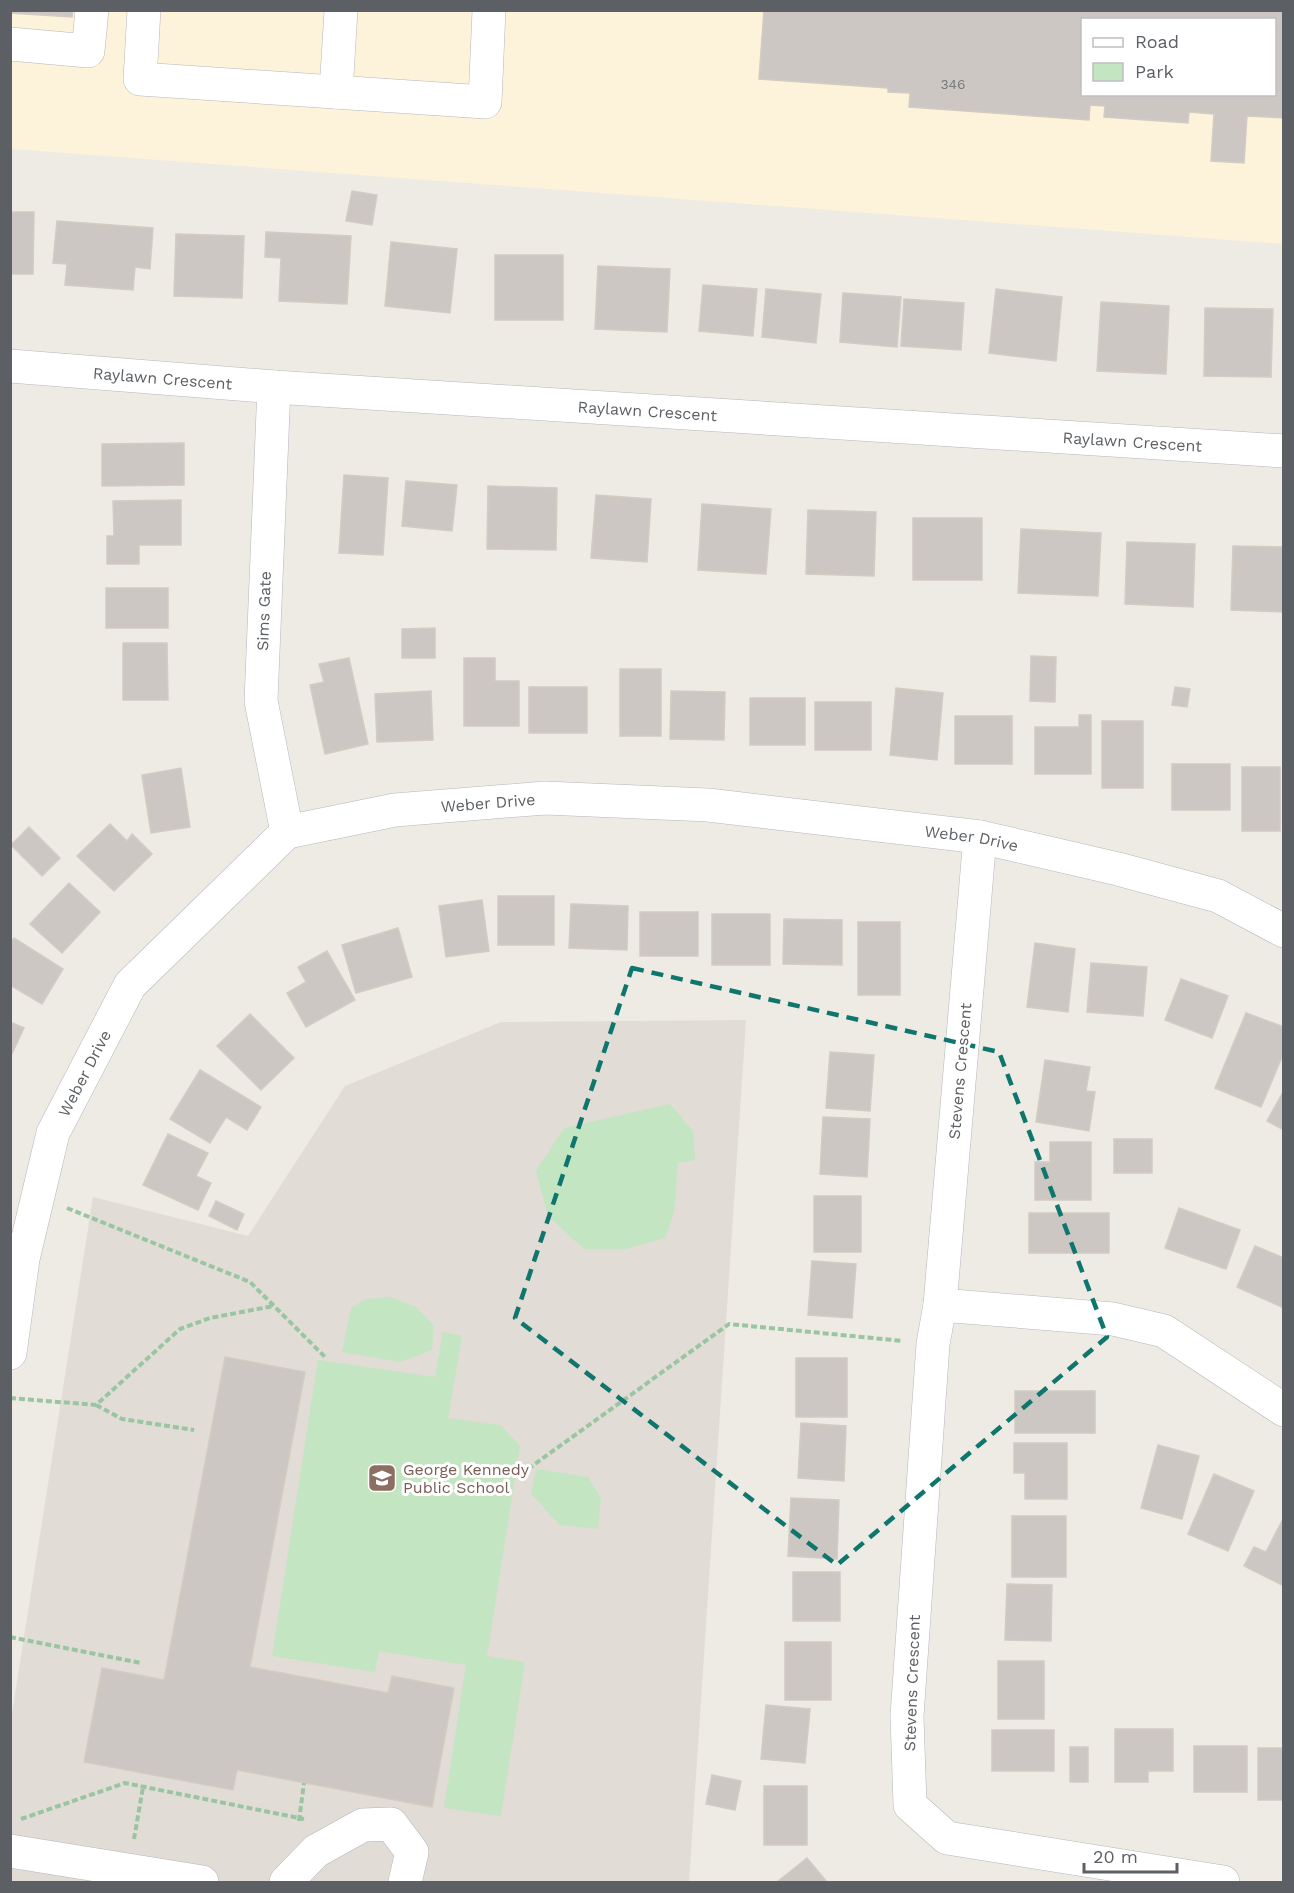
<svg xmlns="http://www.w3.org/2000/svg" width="1294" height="1893" viewBox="0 0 1294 1893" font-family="'Work Sans',sans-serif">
<rect width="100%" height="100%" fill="#eeebe4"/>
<!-- commercial -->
<path fill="#fdf2da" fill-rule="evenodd" d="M10,11H1283V244L11,149ZM1082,20H1274V94H1082Z"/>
<!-- education -->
<path fill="#e1dcd5" d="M746,1020L689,1882H11V1720L93,1197L248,1236L345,1086L501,1022Z"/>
<!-- green -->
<path fill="#c3e5c1" d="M670,1104L693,1131L695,1160L678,1163L674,1213L665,1238L626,1249H584L548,1216L536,1171L564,1128Z
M390,1297L416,1307L434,1326L432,1350L400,1362L342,1352L351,1308L366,1299Z
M443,1332L462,1336L448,1418L501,1425L520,1446L487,1656L525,1662L501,1816L444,1808L466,1665L379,1651L375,1672L272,1656L318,1360L435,1377Z
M536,1469L588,1477L601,1498L598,1529L560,1525L531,1494Z"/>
<!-- building -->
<path fill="#ccc7c3" stroke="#d2ccc2" stroke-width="1.5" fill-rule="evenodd" d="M10,10H73L72,17L10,13Z
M764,10H1284V118L1247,116L1244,163L1211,161L1214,114L1189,112L1188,123L1104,117L1105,106L1090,105L1089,120L909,107L910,93L888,92V88L759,79ZM1082,20H1274V94H1082Z
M352,191L377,195L372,225L346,221Z
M10,212H34L33,274H10Z
M57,221L153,228L150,269L135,267L133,290L65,285L67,264L53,263Z
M266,232L351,236L347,304L279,301L281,258L265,257Z
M176,234L244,236L242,298L174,296Z
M391,242L457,249L450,313L385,306Z
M495,255H563V320H495Z
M598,266L670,269L667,332L595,329Z
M703,285L757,289L753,336L699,331Z
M766,289L821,294L816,343L762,337Z
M996,289L1062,297L1056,361L989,353Z
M843,293L901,297L897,347L840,342Z
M904,299L964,303L961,350L901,346Z
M1101,302L1169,306L1166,374L1097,371Z
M1205,308L1273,309L1271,377L1204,376Z
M184,443V485L102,486V444Z
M344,475L388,478L383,555L339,553Z
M406,481L457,485L452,531L402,526Z
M488,486L557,488L556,550L487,549Z
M596,495L651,499L647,562L591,558Z
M181,500V545H139V564H107V536H114L113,501Z
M702,504L771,509L766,574L698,570Z
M808,510L876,512L874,576L806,574Z
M913,518H982V580H913Z
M1021,529L1101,533L1098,596L1018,593Z
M1127,542L1195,544L1193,607L1125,604Z
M1233,546L1284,547V612L1231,610Z
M106,588H168V628H106Z
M435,628V658H402V629Z
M123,643H167L168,700H123Z
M1031,656L1056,657L1055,702L1030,701Z
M349,658L368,744L325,754L310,685L324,682L319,664Z
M464,658H495V681H519V726H464Z
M620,669H661V736H620Z
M529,687H587V733H529Z
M1175,687L1190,689L1187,707L1172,705Z
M896,688L943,693L937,760L890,755Z
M431,691L433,740L377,742L375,694Z
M671,691L725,692L724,740L670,739Z
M750,698H805V745H750Z
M815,702H871V750H815Z
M1079,715H1091V774H1035V727H1079Z
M955,716H1012V764H955Z
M1102,721H1143V788H1102Z
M1172,764H1230V810H1172Z
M1242,767H1280V831H1242Z
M181,768L190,827L151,833L142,775Z
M110,824L127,841L132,834L152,854L114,891L77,856Z
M29,827L60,858L42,876L11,845Z
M69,883L100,912L62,953L30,924Z
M498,896H554V945H498Z
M482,900L489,951L446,957L439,906Z
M571,904L628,906L627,950L569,948Z
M640,912H698V956H640Z
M712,914H770V965H712Z
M784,919L842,920V965L783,964Z
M858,922H900V995H858Z
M398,928L412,977L356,993L342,945Z
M14,938L63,969L42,1004L10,985V943Z
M1035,943L1075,949L1068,1012L1027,1007Z
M327,951L355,1000L306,1027L287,993L306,982L298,967Z
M1091,963L1147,967L1143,1016L1087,1012Z
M1181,979L1228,996L1212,1038L1165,1020Z
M1246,1013L1284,1027V1052L1261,1107L1215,1088Z
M250,1014L294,1058L261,1090L217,1046Z
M10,1022L24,1028L10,1058Z
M830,1052L874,1055L870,1111L826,1108Z
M1045,1060L1090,1067L1086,1091L1095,1092L1089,1131L1036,1122Z
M200,1070L261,1107L247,1130L226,1117L210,1143L170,1119Z
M1284,1090V1130L1267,1121Z
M823,1117L870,1119L867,1177L820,1174Z
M168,1134L208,1153L196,1176L211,1183L198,1210L143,1185Z
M1114,1139H1152V1173H1114Z
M1050,1142H1091V1200H1035V1162H1050Z
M814,1196H861V1252H814Z
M216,1201L244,1214L237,1230L209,1216Z
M1179,1208L1240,1230L1226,1269L1165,1248Z
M1029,1213H1109V1253H1029Z
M1255,1246L1284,1258V1308L1237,1287Z
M812,1261L856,1264L852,1318L808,1315Z
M225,1357L305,1372L250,1667L388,1693L392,1676L454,1688L432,1807L237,1770L233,1790L84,1762L102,1668L164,1680Z
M796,1358H847V1417H796Z
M1015,1391H1095V1433H1015Z
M801,1423L846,1426L844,1481L798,1478Z
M1014,1443H1067V1499H1025V1473H1014Z
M1158,1445L1199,1456L1182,1519L1141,1508Z
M1214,1474L1254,1491L1228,1551L1188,1534Z
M791,1498L839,1500L837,1559L788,1556Z
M1012,1516H1066V1577H1012Z
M1284,1517V1586L1244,1566L1254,1547L1266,1552Z
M793,1572H840V1621H793Z
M1007,1584L1052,1585L1051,1641L1005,1640Z
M785,1642H831V1700H785Z
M998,1661H1044V1719H998Z
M766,1705L810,1709L805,1763L761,1759Z
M1115,1729H1173V1771H1148V1782H1115Z
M992,1730H1054V1771H992Z
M1194,1746H1247V1792H1194Z
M1070,1747H1088V1782H1070Z
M1258,1748H1284V1800H1258Z
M712,1775L741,1781L735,1810L706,1804Z
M764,1786H807V1845H764Z
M807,1858L827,1882H777Z"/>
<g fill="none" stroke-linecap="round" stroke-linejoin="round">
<!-- minor casing -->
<g stroke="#b4b7ba" stroke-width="34">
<g id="minor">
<path d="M144,10L140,79L485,102L489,10"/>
<path d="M10,44L88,51L92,10"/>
<path d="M336,92L341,10"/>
<path id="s1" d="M10,366L274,387L1284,451"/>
<path d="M274,387L261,701L287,832"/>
<path d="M980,837L940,1305L933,1344L907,1716L910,1805L947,1838L1223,1882"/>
<path d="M940,1305L1113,1319L1164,1331L1284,1410"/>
<path id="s2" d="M10,1353L23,1259L53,1133L130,985L287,832L395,810L545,798L708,805L980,837L1118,869L1218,896L1284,931"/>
<path d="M10,1851L202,1882"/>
<path d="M286,1882L316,1851L363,1825L391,1824L412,1852L405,1882"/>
</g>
</g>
<!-- path -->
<path stroke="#9ac5a3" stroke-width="4" stroke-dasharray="6 3" stroke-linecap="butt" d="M67,1208L250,1282L326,1358
M10,1398L96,1405L180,1329L210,1318L274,1306
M96,1405L122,1419L194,1430
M528,1469L729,1324L903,1341
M10,1637L141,1663
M21,1819L125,1783L304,1819
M299,1821L304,1783
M134,1839L143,1787"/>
<!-- minor -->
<use href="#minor" stroke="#fff" stroke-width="33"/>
</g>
<!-- marked area -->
<path fill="none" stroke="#0f766e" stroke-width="4.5" stroke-dasharray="12 8" stroke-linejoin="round" d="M632,968L999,1052L1107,1337L837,1565L515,1318Z"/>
<!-- icons -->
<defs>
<g id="school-square" transform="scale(1.5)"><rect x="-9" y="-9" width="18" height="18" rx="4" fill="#8d6e63" stroke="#fff"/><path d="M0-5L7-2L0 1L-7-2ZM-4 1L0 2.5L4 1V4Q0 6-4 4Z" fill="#fff"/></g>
</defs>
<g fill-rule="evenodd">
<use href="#school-square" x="382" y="1478"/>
</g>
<g text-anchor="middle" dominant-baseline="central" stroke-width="6" stroke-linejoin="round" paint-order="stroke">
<!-- number labels -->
<g font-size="14" fill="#787a7c">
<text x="953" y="84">346</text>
</g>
<!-- street labels -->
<g font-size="16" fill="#5c6064" stroke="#fff">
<text stroke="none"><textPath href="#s1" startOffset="153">Raylawn Crescent</textPath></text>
<text stroke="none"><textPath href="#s1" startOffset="639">Raylawn Crescent</textPath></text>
<text stroke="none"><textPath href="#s1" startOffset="1125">Raylawn Crescent</textPath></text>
<text transform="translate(264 611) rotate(-88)">Sims Gate</text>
<text stroke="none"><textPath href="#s2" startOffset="814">Weber Drive</textPath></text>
<text stroke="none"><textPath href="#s2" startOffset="1300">Weber Drive</textPath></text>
<text transform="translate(960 1071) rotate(-85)">Stevens Crescent</text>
<text stroke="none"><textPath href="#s2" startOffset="292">Weber Drive</textPath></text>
<text transform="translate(912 1683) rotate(-88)">Stevens Crescent</text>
</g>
<!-- education labels -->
<g font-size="16" fill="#785e54" stroke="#fff" text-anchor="start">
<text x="403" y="1469">George Kennedy<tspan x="403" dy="18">Public School</tspan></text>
</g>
</g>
<!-- border -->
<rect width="1294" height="1893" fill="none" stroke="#5c6064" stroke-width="24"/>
<!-- legend -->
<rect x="1081" y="18" width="195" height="78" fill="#ffffff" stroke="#bebfc1" stroke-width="1.5"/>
<rect x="1093" y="38" width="30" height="9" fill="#ffffff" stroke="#bebfc1" stroke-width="1.5"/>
<text x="1135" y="48" font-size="18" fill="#5c6064">Road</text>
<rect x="1093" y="63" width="30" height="18" fill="#c3e5c1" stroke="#bebfc1" stroke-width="1.5"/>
<text x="1135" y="78" font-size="18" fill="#5c6064">Park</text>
<!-- scale -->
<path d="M1084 1863v9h93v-9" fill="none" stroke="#5c6064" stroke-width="3"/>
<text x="1093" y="1863" font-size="18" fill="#5c6064" stroke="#ffffff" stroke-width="4.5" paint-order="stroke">20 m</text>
</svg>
